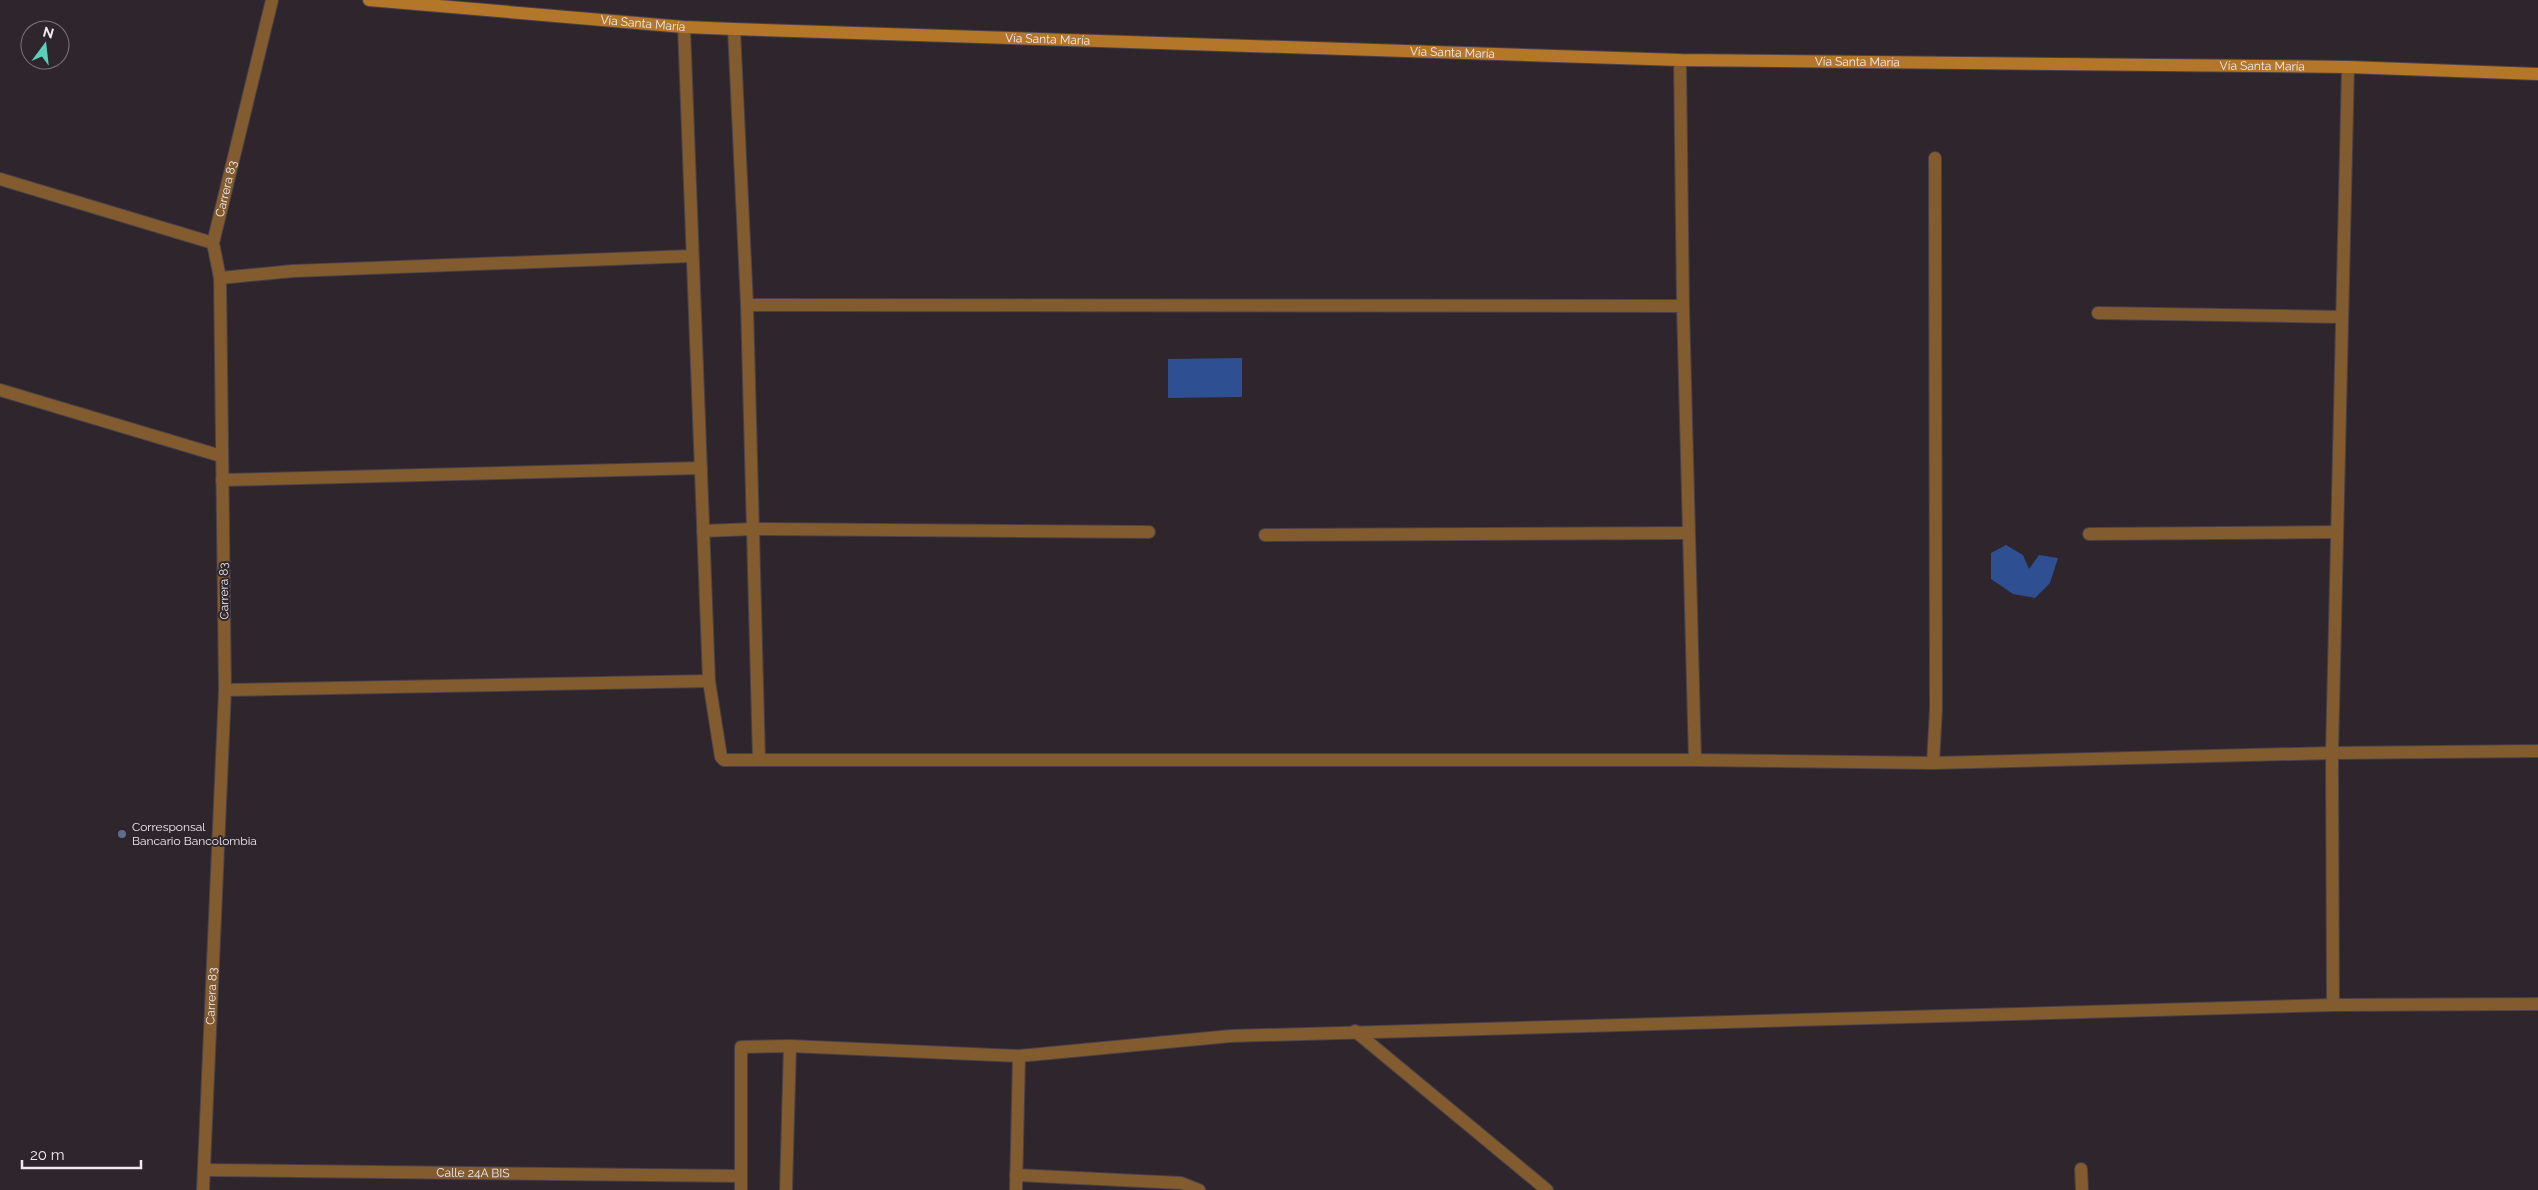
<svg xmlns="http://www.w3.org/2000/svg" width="2538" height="1190" viewBox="0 0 2538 1190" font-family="Raleway,sans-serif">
<rect width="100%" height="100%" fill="#2e252d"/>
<!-- water -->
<path fill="#2e4f91" d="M1242,358V397L1168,398V359Z
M2006,545L2023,555L2029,569L2039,555L2058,558L2050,583L2035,598L2013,594L1991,579V553Z"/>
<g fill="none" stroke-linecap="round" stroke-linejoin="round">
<!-- service casing -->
<g stroke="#494148" stroke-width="14">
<path id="service" d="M1933,763L1936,709L1935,158"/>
</g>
<!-- minor casing -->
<g stroke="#494148" stroke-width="14">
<g id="minor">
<path d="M684,27L709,681L721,757L724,760H1695L1933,763L2332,753L2538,751"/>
<path d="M734,29L747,305L759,759"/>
<path d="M1680,60L1683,306L1695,760"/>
<path d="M0,179L213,243"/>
<path d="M220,278L293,271L692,256"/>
<path d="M747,305L1683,306"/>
<path d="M2098,313L2342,317"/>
<path d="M0,390L221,456"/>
<path d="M222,480L701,468"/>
<path d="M703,531L753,529L1149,532"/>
<path d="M2089,534L2337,532"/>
<path d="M1265,535L1689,533"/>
<path d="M225,690L709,681"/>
<path d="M2333,1005L2332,753L2348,67"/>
<path d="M1355,1031L1547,1190"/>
<path d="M2081,1169L2082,1190"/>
<path id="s1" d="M204,1170L741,1176"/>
<path d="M1016,1175L1181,1183L1199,1190"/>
<path id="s2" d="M203,1190L225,690L220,278L213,243L272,0"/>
<path d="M741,1190V1047L790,1046L1019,1056L1231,1036L2333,1005L2538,1004"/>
<path d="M786,1190L790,1046"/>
<path d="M1016,1190L1019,1056"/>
</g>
</g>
<!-- secondary casing -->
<g stroke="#494148" stroke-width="14">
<g id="secondary">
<path id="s3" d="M369,0L684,27L734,29L1680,60L2348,67L2538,74"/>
</g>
</g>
<!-- service -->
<use href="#service" stroke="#825b2f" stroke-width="12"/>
<!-- minor -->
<use href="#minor" stroke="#825b2f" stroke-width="12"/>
<!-- secondary -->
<use href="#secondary" stroke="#b47628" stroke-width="12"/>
</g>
<!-- markers -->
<circle fill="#5c6f8a" stroke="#2e252d" stroke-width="2" cx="122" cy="834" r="5"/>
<g text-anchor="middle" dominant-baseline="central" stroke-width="4" stroke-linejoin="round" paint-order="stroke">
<!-- street labels -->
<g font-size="12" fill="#f0eaef" stroke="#2e252d">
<text stroke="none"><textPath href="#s3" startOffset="275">Vía Santa María</textPath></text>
<text stroke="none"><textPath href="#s3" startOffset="680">Vía Santa María</textPath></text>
<text stroke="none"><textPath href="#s3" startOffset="1085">Vía Santa María</textPath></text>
<text stroke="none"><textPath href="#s3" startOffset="1490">Vía Santa María</textPath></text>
<text stroke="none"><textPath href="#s3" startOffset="1895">Vía Santa María</textPath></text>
<text stroke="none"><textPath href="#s2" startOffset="1004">Carrera 83</textPath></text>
<text transform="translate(224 591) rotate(-91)">Carrera 83</text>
<text stroke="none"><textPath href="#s2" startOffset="194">Carrera 83</textPath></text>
<text stroke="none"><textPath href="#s1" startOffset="269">Calle 24A BIS</textPath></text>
</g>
<!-- poi labels -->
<g font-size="12" fill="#f0eaef" stroke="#2e252d" text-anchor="start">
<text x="132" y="827">Corresponsal<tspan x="132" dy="14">Bancario Bancolombia</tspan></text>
</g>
</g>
<!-- north arrow -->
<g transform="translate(45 45) rotate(15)"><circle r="24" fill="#2e252d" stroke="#7c747b"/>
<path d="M0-4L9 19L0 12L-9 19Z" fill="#5cceba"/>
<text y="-8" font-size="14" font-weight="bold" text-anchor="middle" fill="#f0eaef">N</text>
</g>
<!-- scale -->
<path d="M22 1160v8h119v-8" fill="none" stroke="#f0eaef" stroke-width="2.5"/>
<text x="30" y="1160" font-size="15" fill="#f0eaef" stroke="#2e252d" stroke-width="4" paint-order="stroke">20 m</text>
</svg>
